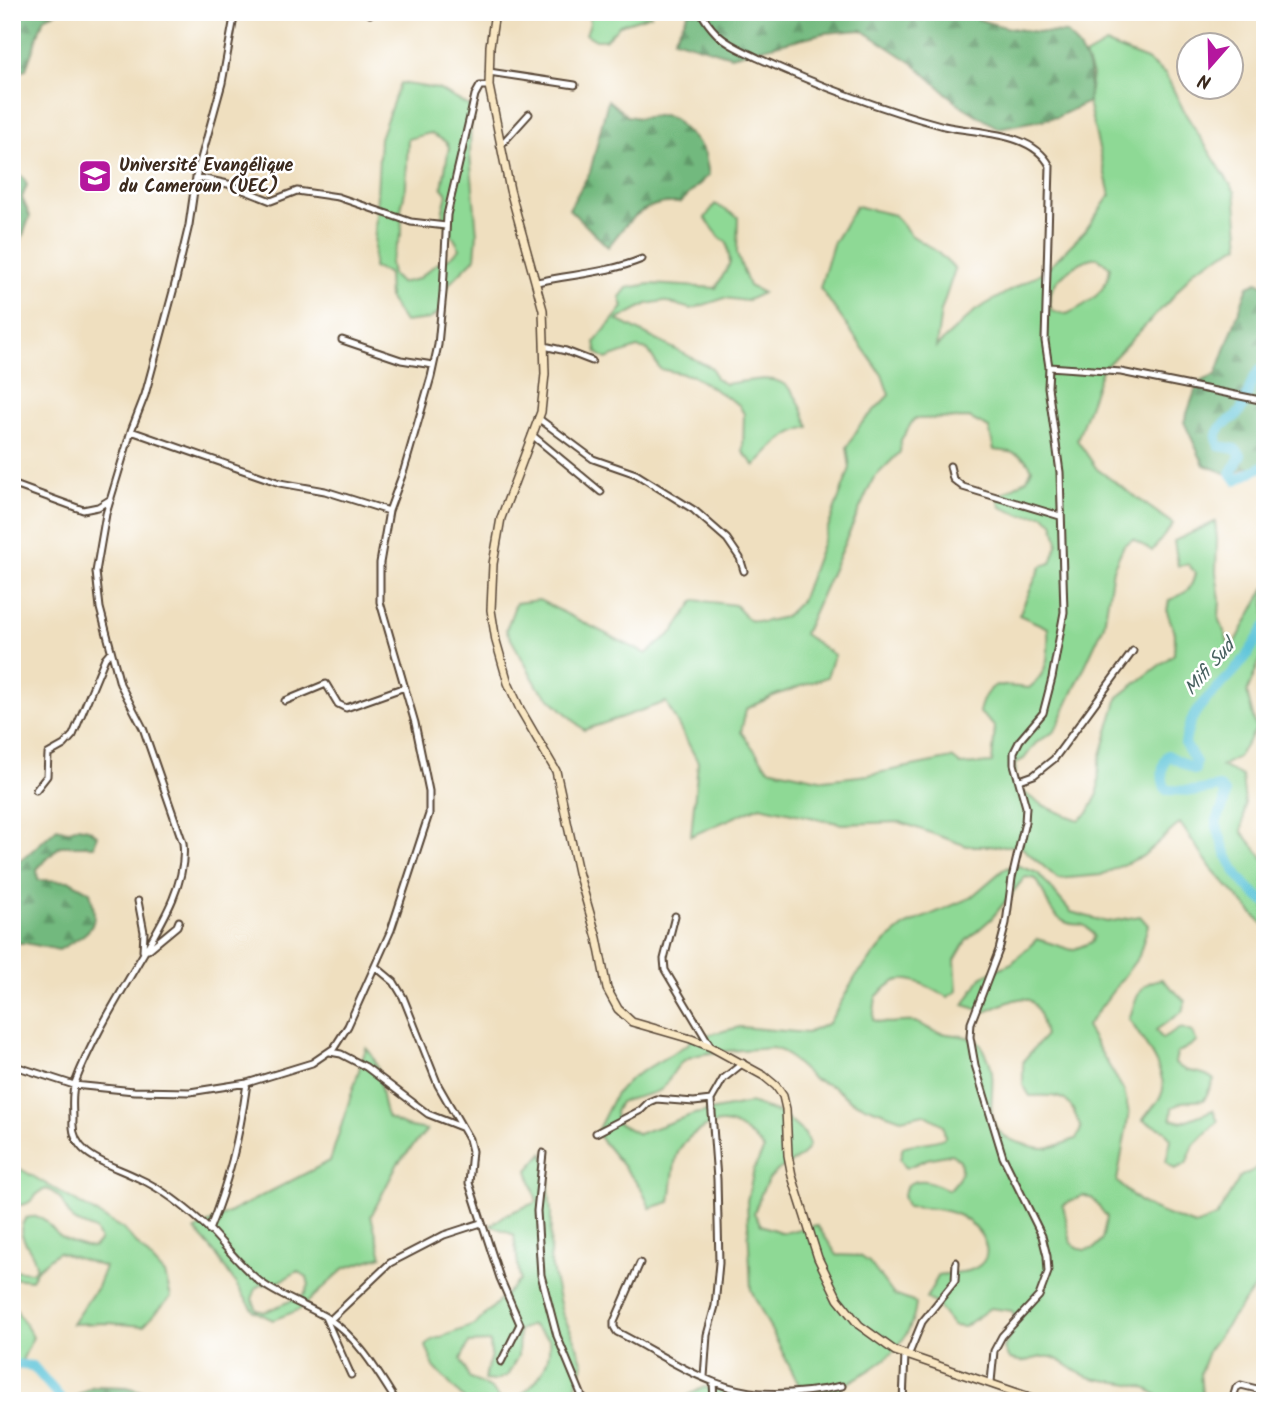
<svg xmlns="http://www.w3.org/2000/svg" width="1277" height="1413" viewBox="0 0 1277 1413" font-family="Kalam,sans-serif">
<defs>
<pattern id="forest-firs" width="22" height="20" patternUnits="userSpaceOnUse" patternTransform="scale(1.75)"><rect width="22" height="20" fill="#72b97e"/><path d="M5 1l3.5 6h-7zM16 11l3.5 6h-7z" fill="#5f9767"/></pattern>
</defs>
<rect width="100%" height="100%" fill="#fff"/>
<filter id="ink" filterUnits="userSpaceOnUse"><feTurbulence type="fractalNoise" baseFrequency=".0143" numOctaves="2"/><feDisplacementMap in="SourceGraphic" scale="14" xChannelSelector="R" yChannelSelector="G"/><feConvolveMatrix kernelMatrix="1 2 1 2 8 2 1 2 1" color-interpolation-filters="sRGB"/></filter>
<filter id="wash" filterUnits="userSpaceOnUse"><feTurbulence type="fractalNoise" baseFrequency=".00686" numOctaves="4" result="noise"/><feDisplacementMap in="SourceGraphic" scale="28" xChannelSelector="R" yChannelSelector="G"/><feGaussianBlur stdDeviation="1.57" result="paint"/><feColorMatrix in="noise" values="0 0 0 0 0 0 0 0 0 0 0 0 0 0 0 0 0 1.4 0 .05"/><feComposite in="paint" operator="in"/></filter>
<g filter="url(#wash)">
<rect width="100%" height="100%" fill="#efdfbf"/>
<!-- grass -->
<path fill="#8ed995" stroke="#64825a" stroke-width="2" fill-rule="evenodd" d="M589,12H648L651,15L620,25L605,40H596L586,34L590,23Z
M1106,44L1147,60L1166,75L1185,113L1235,192L1240,245L1195,269L1171,299L1102,370L1077,440L1097,469L1173,524L1152,551L1133,539L1124,545L1113,569L1104,625L1055,731L1036,743L1024,759L1014,764L1016,770L1013,781C1028,801 1056,812 1079,820L1088,813L1098,794L1099,762L1118,697L1174,654L1175,633L1167,612L1169,600C1185,594 1192,590 1195,573L1188,564L1178,566L1174,541L1215,522L1217,539L1216,572L1220,600L1219,617L1231,651L1265,587V656L1261,658L1247,692L1256,729L1238,757L1221,766L1242,776L1245,804L1242,832L1265,860V927L1212,869L1180,823L1143,856L1101,875L1058,879L1020,846H967L900,822L842,824L760,806L691,836L698,762L666,702L584,730L538,687L506,630L516,603L539,600L646,654L673,632L695,600L735,605L749,620L762,622L785,617L801,601L850,468L847,447L860,425L889,395L882,375L820,288L833,244L856,206L894,215L911,235L936,251L955,269L941,311L936,347L976,310L1046,270L1085,231L1110,195L1088,102L1092,75L1085,56ZM1097,257L1110,267C1108,292 1088,304 1067,314L1052,311C1040,286 1076,260 1097,257ZM969,418L989,428L994,450C1011,452 1024,452 1032,469L1027,479L997,497L1001,507L1021,515H1043L1053,522L1058,542L1051,563L1041,566L1019,615L1048,628C1049,652 1050,672 1029,688L996,685C985,692 982,700 979,712L995,727L992,763L961,765L952,758L868,775L824,780L768,768L741,732L746,709L773,696L827,677L834,655L804,634L873,479L900,452L901,440L914,419Z
M400,83L438,89L471,107L470,154L477,234L475,258L449,284L441,310L430,319L404,322L389,299L388,273L373,268L380,138ZM430,133L446,142L449,147L442,188L447,194L443,210V219L460,249L451,257L436,264L418,279L400,283L392,275L390,263L402,232L401,209L406,186L408,139Z
M715,204L738,217L737,254L749,286L763,293L746,301L725,298L691,309L663,301L647,304L617,320L712,368L716,378L725,384C777,376 790,372 809,427C785,432 771,448 755,466L743,452L744,414L739,405L693,376L660,369L648,350L637,348L606,359L597,353L595,342L623,307L620,297L627,288L650,284L716,288L730,263L727,243L721,239L705,218Z
M1016,865L1038,873L1071,912L1107,922L1140,916L1148,925L1139,956L1086,1027L1124,1091L1129,1113L1117,1181C1142,1209 1160,1212 1195,1225L1216,1217L1241,1176L1265,1165V1274L1209,1349L1200,1373L1202,1394L1209,1401H1163C1144,1378 1111,1385 1086,1376C1074,1372 1063,1360 1051,1357C1036,1354 1027,1367 1008,1358L1004,1348L1016,1321L1012,1311L990,1308L964,1327L953,1326L936,1304L926,1298L939,1275C949,1273 962,1273 971,1270C1002,1258 980,1226 960,1216C944,1208 925,1208 907,1207L903,1196L907,1185C922,1176 933,1183 949,1190C959,1180 963,1174 960,1160L951,1154L927,1159L906,1168L900,1159L903,1147C917,1141 931,1145 945,1137L943,1125L924,1114L901,1119L851,1101L834,1087L813,1079L784,1052L773,1048C749,1050 712,1050 691,1057C675,1063 672,1078 662,1089C656,1094 630,1098 620,1102L615,1112L616,1122L638,1134L694,1114L750,1103L782,1114L805,1134L809,1145C801,1163 788,1161 775,1173C763,1183 759,1200 754,1213L761,1225L783,1233L817,1225L837,1255L860,1256L869,1262L894,1295L916,1303C911,1348 879,1366 842,1386L840,1401H807L751,1290L747,1201L754,1169L764,1149C755,1139 746,1130 733,1125C711,1117 682,1137 676,1158C673,1172 672,1188 670,1202L650,1208L641,1188L596,1133L615,1095L631,1078L688,1044L691,1039L740,1027L807,1033L829,1023L856,976L886,941L906,925L970,898L1004,869ZM1025,877L1036,879C1047,894 1046,913 1065,922C1080,929 1081,917 1094,936L1092,942L1072,950L1037,939L1012,963L982,976L964,1005L985,1012C1024,995 1035,986 1045,1036L1023,1061V1085L1030,1096C1065,1095 1069,1096 1081,1129L1076,1139C1049,1148 1047,1152 1020,1143C971,1128 1003,1092 988,1058C985,1052 984,1048 980,1044C966,1032 950,1037 934,1031C928,1029 921,1024 915,1022C900,1020 887,1026 873,1020L876,997C881,992 888,985 894,982C911,974 933,990 948,997L957,991L955,960L966,941L992,918ZM1083,1195L1093,1199L1107,1217L1102,1239L1094,1249L1083,1250L1071,1243L1063,1205Z
M1162,979L1185,1001L1182,1012L1156,1030L1162,1039L1181,1028L1192,1032L1197,1042L1177,1053L1175,1063C1188,1076 1200,1068 1214,1080L1204,1100L1182,1102L1172,1108L1171,1119L1182,1122L1213,1110L1218,1121L1194,1145L1186,1164L1175,1169L1166,1162L1171,1139L1164,1130L1143,1120C1148,1112 1159,1102 1162,1093C1169,1075 1139,1035 1129,1019C1137,999 1137,982 1162,979Z
M366,1048C385,1066 377,1095 388,1118L406,1126L427,1130L398,1163L371,1216L382,1256L345,1268L299,1310L273,1320L254,1311L214,1252L195,1230L330,1161ZM298,1271L307,1277L309,1285L304,1295L265,1312L257,1310L252,1299L256,1289L261,1285L279,1282Z
M543,1153L547,1164L551,1213L550,1259L562,1313L575,1340L583,1364L571,1401H514C535,1384 552,1368 549,1339L532,1325L519,1330L518,1356L507,1376L494,1381L484,1380L491,1355L490,1342L469,1343L461,1359L469,1378L490,1388L503,1401H466L434,1367L426,1346L432,1340L475,1325L520,1280L514,1235L491,1225L507,1214L537,1202L528,1170Z
M12,1164L123,1229L165,1274L171,1297L143,1326L108,1323L72,1324L97,1287L105,1267L58,1252L38,1268L31,1280L12,1278V1270L32,1272L36,1267C36,1249 11,1236 26,1218C49,1213 44,1225 60,1236C68,1242 83,1247 93,1248L100,1240L95,1230L73,1221C62,1206 66,1198 47,1189C30,1193 37,1207 12,1205Z
M12,1303L33,1337L18,1369L12,1366Z
M704,1387L737,1393L749,1401H682L685,1397Z"/>
<!-- forest -->
<path fill="url(#forest-firs)" stroke="#56724e" stroke-width="2" d="M12,12H57L44,18L26,69L12,76Z
M689,12H962C993,28 1033,33 1067,33C1089,62 1093,66 1088,102L1057,117L998,128L957,103L914,64L862,30L824,33L731,56L674,39Z
M608,100L627,116L639,118L663,115L674,119L699,144L705,154L709,175L680,203C643,200 629,220 608,247L569,209L590,172Z
M12,173L23,177L27,185L22,198L30,216L16,254L12,255Z
M1257,282L1265,285V399L1262,407L1265,413V469L1260,471L1247,467L1230,475L1204,465L1184,422L1198,383L1216,375L1248,286Z
M78,827L88,829L97,835L94,846H60L37,869L38,880L70,881L90,892C101,930 90,931 59,950L25,943H12V863L24,858L57,828L67,831Z
M93,1386L127,1387L166,1398L258,1401H83L75,1397Z"/>
<g fill="none" stroke-linecap="round" stroke-linejoin="round">
<!-- river -->
<path stroke="#5dc4d9" stroke-width="10" d="M1265,366C1245,381 1251,400 1237,415C1232,420 1222,423 1219,430C1215,435 1217,441 1219,446L1235,449L1241,455L1231,473L1236,480L1265,465
M1265,627C1256,641 1248,656 1237,668C1214,695 1189,706 1185,744L1196,762L1195,770L1168,755C1161,766 1161,779 1166,790L1196,791L1219,787L1225,793L1224,803L1216,823C1226,858 1235,880 1265,902
M12,1364L33,1366L63,1401"/>
</g>
</g>
<g filter="url(#ink)">
<g fill="none" stroke-linecap="round" stroke-linejoin="round">
<!-- street casing -->
<g stroke="#564536" stroke-width="9">
<path id="street" d="M235,12L222,83L196,177L189,225L175,284L145,395L131,431L106,514L96,572L100,608L120,684L143,728L183,843C188,887 155,933 134,970C113,1006 90,1044 75,1083C71,1094 73,1108 73,1120C70,1157 111,1164 138,1178C165,1190 190,1211 211,1231C227,1248 241,1266 259,1281C279,1297 307,1305 329,1319C359,1339 377,1371 396,1401
M701,12C705,20 711,28 717,34C728,45 744,51 758,58C817,85 881,109 944,126C978,134 1032,131 1050,166L1045,341L1049,367L1048,387L1060,472L1064,612L1052,678L1043,713L1020,740L1014,752V764L1026,807L1025,822L1012,878L1006,923L999,950L971,1023L970,1037L975,1065L1003,1157L1042,1236L1047,1256L1048,1272L1039,1296L1002,1336L994,1351L991,1382
M370,14V12
M489,72L575,85
M500,146L529,114
M196,177L228,184L271,201L297,191L338,197L411,222L446,226
M537,282C573,274 608,273 642,259
M342,340L401,360L433,365
M544,346L566,351L592,361
M1049,367L1121,372L1265,401
M538,418L593,459L636,474L694,510L727,539L740,558L744,571
M131,431L280,483L325,491L389,511
M532,435L601,492
M950,466L953,479L963,487L1060,516
M12,484L83,510L98,507L111,499
M285,701L326,684L338,704L346,708L405,687
M1020,780L1034,775L1054,759L1133,651
M36,790L47,776L48,754L64,745L73,735L105,658L111,651
M138,901L144,932L143,951
M675,916L664,959L665,970L711,1047
M148,950L177,926L179,921
M376,967L394,982L403,997L438,1085L469,1139L472,1151L469,1183L500,1278L520,1324L501,1362
M330,1052L341,1054L366,1067L428,1114L461,1127
M12,1065L74,1085L134,1091L190,1092L247,1083L312,1063L334,1048L348,1026L391,930L429,814V791L415,723L380,602V563L389,511L404,470L431,377L438,345L443,292L447,215L475,95L480,86H489
M596,1133L641,1110L649,1102L656,1099L694,1102L711,1100
M543,1153L537,1211L541,1275L557,1336L584,1401
M209,1230C229,1182 240,1135 247,1083
M640,1263L614,1322V1327L617,1332C659,1353 703,1385 750,1392C780,1396 813,1392 842,1386
M325,1317L351,1375
M330,1320L390,1263L444,1235L481,1223
M908,1356L922,1322L955,1281L956,1262
M704,1377L707,1335L715,1306L719,1263L717,1179L711,1100L723,1079L743,1063
M713,1382L714,1401
M903,1401L905,1355
M1232,1401L1236,1388L1241,1385L1265,1391"/>
</g>
<!-- secondary casing -->
<g stroke="#564536" stroke-width="10">
<path id="secondary" d="M495,12L490,46L489,86L510,190L543,310L545,374L541,412L501,518L493,564L491,610L496,641L508,683L520,709L556,771L578,872L597,938L607,989L618,1009L632,1022L691,1039L711,1047L764,1076L776,1086L783,1096L786,1109L788,1155L792,1176L818,1258L838,1299L859,1325L895,1351L1041,1401"/>
</g>
<!-- street -->
<use href="#street" stroke="#fff" stroke-width="5"/>
<!-- secondary -->
<use href="#secondary" stroke="#f9e7c3" stroke-width="7"/>
</g>
</g>
<!-- icons -->
<defs>
<g id="university-square" transform="scale(1.75)"><rect x="-9" y="-9" width="18" height="18" rx="4" fill="#b5179e" stroke="#fff"/><path d="M0-5L7-2L0 1L-7-2ZM-4 1L0 2.5L4 1V4Q0 6-4 4Z" fill="#fff"/></g>
</defs>
<g fill-rule="evenodd">
<use href="#university-square" x="95" y="176"/>
</g>
<g text-anchor="middle" dominant-baseline="central" stroke-width="5" stroke-linejoin="round" paint-order="stroke">
<!-- poi labels -->
<g font-size="18" font-weight="bold" fill="#3b2a1e" stroke="#fff" text-anchor="start">
<text x="119" y="166">Université Evangélique<tspan x="119" dy="21">du Cameroun (UEC)</tspan></text>
</g>
<!-- water labels -->
<g font-size="19" font-style="italic" fill="#47605f" stroke="#fff">
<text transform="translate(1210 668) rotate(-49)">Mifi Sud</text>
</g>
</g>
<!-- margin -->
<rect width="1277" height="1413" fill="none" stroke="#fff" stroke-width="42"/>
<!-- north arrow -->
<g transform="translate(1210 66) rotate(200)"><circle r="33" fill="#ffffff" stroke="#b1aaa5" stroke-width="2"/>
<path d="M0-5L12 26L0 18L-12 26Z" fill="#b5179e"/>
<text y="-10" font-size="19" font-weight="bold" text-anchor="middle" fill="#3b2a1e">N</text>
</g>
</svg>
